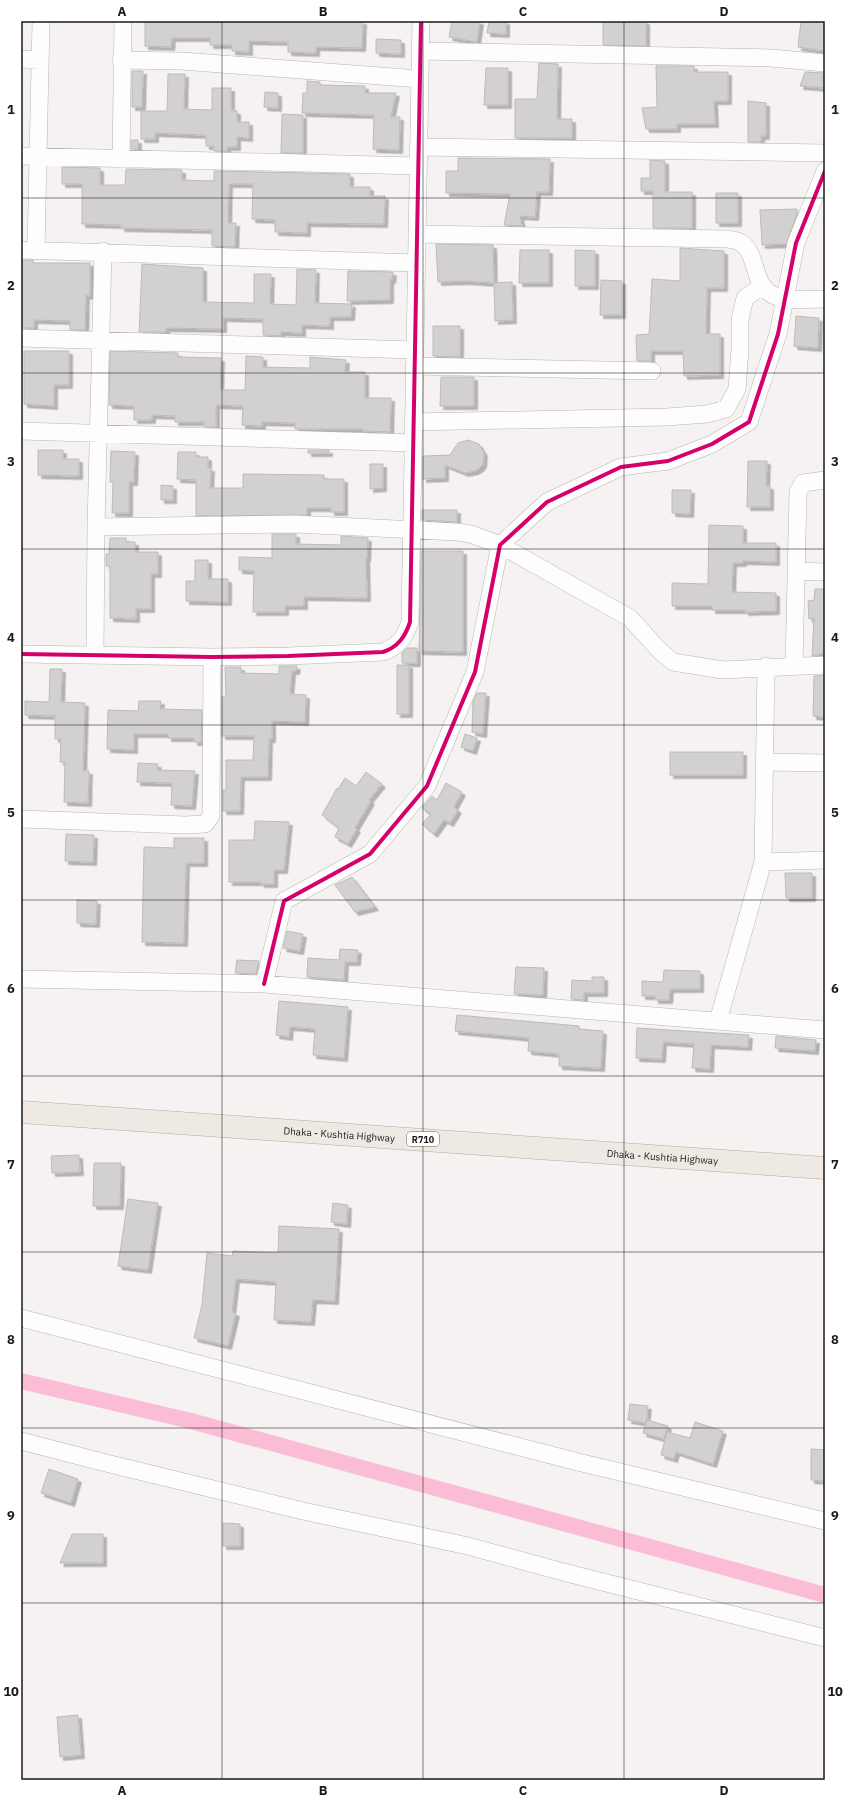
<svg xmlns="http://www.w3.org/2000/svg" width="846" height="1801" viewBox="0 0 846 1801" font-family="'IBM Plex Sans',sans-serif">
<defs>
<filter id="shadow"><feDropShadow dx="3.5" dy="3.5" stdDeviation="0" flood-color="#0004"/></filter>
</defs>
<rect width="100%" height="100%" fill="#f6f2f2"/>
<g fill="none" stroke-linecap="round" stroke-linejoin="round">
<!-- canal -->
<path stroke="#fbbcd5" stroke-width="16" d="M21,1381L191,1421L825,1595"/>
</g>
<!-- building -->
<path fill="#d3d0d0" stroke="#bdbaba" filter="url(#shadow)" d="M145,21H363L362,48L316,47V53L288,52V42L249,41V52L232,51V45H210V38H172L171,47L145,46Z
M452,21H480L477,42L449,37Z
M489,21H506V34L487,33Z
M603,21H646V46L603,45Z
M801,21H825V51L798,47Z
M376,39L401,40V54L376,53Z
M539,63L558,64L557,119H572V138H515V99H537Z
M656,66H694V72H728V101H714L715,124H677V129H646L642,108L657,107Z
M486,68H508V105H484Z
M132,71H143L142,107H132Z
M805,72L825,73V88L800,86Z
M168,74H185L184,109L212,110V88H231V110L237,111V122H249V138L237,137V147H227V151H214V146H206V135L155,133V139H141V111H167Z
M307,81L320,82V85L365,86V93H396L391,117H400L399,150L373,149L374,115L302,113L303,93H307Z
M265,92L278,93V108L264,107Z
M748,101L766,103V136H761V142H748Z
M282,114L303,115V153H281Z
M131,140H138V149H131Z
M458,158L550,159L549,192H537L535,217L520,216L522,226L504,225L510,194L446,193V171H458Z
M650,160L665,161V192H692V228H653V191H641V178H650Z
M62,167L100,168V185H125L126,169L182,170V180L214,181V171L350,174V187H370V196H385L384,224L307,223V233L275,232V220L252,219L253,184H229L228,223H236L235,247L212,246V230L121,228V225L82,224V184H62Z
M716,193H738V223H716Z
M797,209V214L786,244L762,245L760,210Z
M436,244L493,245L494,283L466,281L438,282Z
M680,248L724,251V288H707L706,334H720V375L684,376L683,351H651V361H637L636,335L649,334L652,279L680,281Z
M520,250H549V283H519Z
M575,250L595,251V286H575Z
M21,260H33V263H90V296L86,295L85,330H70V321L34,320V328H21Z
M142,264L203,268V302L254,303V274H271L270,304L296,305L297,269L316,270L315,303L352,304L351,317H330V326L302,325V333L281,332V336L263,335V319L223,318V329L166,328V332H139Z
M348,271L393,272L392,280H390V300L347,301Z
M601,280L622,281V315H600Z
M512,282L513,320L495,321L494,283Z
M796,316L819,318L818,348L794,346Z
M433,326H460V357L433,356Z
M24,351H69V385H54V406L24,404Z
M110,351L178,353V357L221,358L220,390H245L246,356L263,357V367L310,368V357L346,360L345,372H365V398H391L390,432L363,431V429H295V423L262,422V426L242,425L243,406L216,405V427H204V422H175V416L152,415V420H134V406L109,405Z
M441,377H474V406H440Z
M468,440L479,444L484,453L483,464L480,468L475,471L465,473L445,465V478L423,479V456L450,455L458,443Z
M38,450H63V459H79V476L38,475Z
M308,450H329V453H308Z
M111,451L135,452L134,482H129V513H112L113,482H110Z
M178,452H196V457H208V468H211L210,488H243V474L324,475V479H344V512H331V508H307V515L196,516V480L177,479Z
M748,461H767L766,486H770V507H747Z
M370,464H383V488L370,489Z
M161,485L173,486V500H161Z
M672,490H691L690,514L672,513Z
M422,510H457V522L422,520Z
M709,525L743,526V543H776V562L743,561V563H733L732,592L776,593V611L745,612V610H712V606H672V583L708,584Z
M272,534H296V544L341,545V536L368,538L367,558H366L367,598L304,597V606H285V612H253L254,571L239,570V557L272,558Z
M110,538H126V542H135V552H158V574H151V609H136V619L110,618V566H106V554H109Z
M421,551H463V652L419,651Z
M195,560H208V579H228V602L186,601V581H195Z
M815,589H825V652L818,655L812,656L814,618L809,619L808,601L814,600Z
M407,648H417V663H402V653Z
M397,665H409V714H397Z
M279,666H297L296,671H292L290,694L306,695L305,722L272,721V739H269L268,777H241L240,811H223V790H226V760H253L254,736H222V697H226L225,667H241V673L279,674Z
M50,669H62L61,702L85,703L83,771H89L88,803L64,802L65,762H60L61,739H55V716L25,715V701L49,702Z
M825,675V717L813,716L814,676Z
M477,693H486L483,734L472,732L473,701Z
M139,701H161L160,709L202,710L201,742H194V738H168V734H134V750L107,749L108,710L138,711Z
M465,734L477,738L473,751L461,747Z
M670,752H743V775H670Z
M138,763L158,764L157,770L195,771L192,806L171,805L172,783L137,782Z
M366,772L382,784L369,800L371,801L355,828L357,829L348,844L335,837L339,828L322,815L337,788L338,789L345,778L356,786Z
M446,783L462,792L454,807L458,810L450,823L444,820L434,834L422,824L431,814L422,808L432,796L437,800Z
M255,821L289,822L284,870H274V884H261V882H229V840H254Z
M66,834L94,835L93,862L65,861Z
M174,838H204V863H186L184,943L142,942L144,847L174,848Z
M785,873H812V898H786Z
M352,877L375,907L355,912L335,885Z
M77,900L97,901L96,924L77,923Z
M287,931L303,934L300,951L283,948Z
M340,949L358,950L357,962H345L344,980L307,977L308,958L339,960Z
M237,960L259,961L256,974L235,973Z
M516,967L544,968L543,995L514,994Z
M664,970L700,971V989H670L669,1000H655V996H642V981L663,982Z
M592,977H604V993H584V1000L571,999L572,980L592,981Z
M279,1001L348,1007L344,1058L313,1055L315,1029L290,1027L289,1037L276,1035Z
M457,1015L579,1026V1029L603,1031L601,1068L559,1066V1054L528,1051L529,1038L455,1031Z
M637,1028L749,1035L748,1047L711,1045L710,1069L692,1068L694,1044L663,1042L662,1059L636,1058Z
M776,1036L816,1040L815,1051L775,1048Z
M79,1155L80,1172L52,1173L51,1156Z
M94,1163H121L120,1206H93Z
M128,1199L158,1203L148,1270L118,1266Z
M333,1203L348,1205L347,1224L331,1222Z
M279,1226L339,1229L335,1301L313,1300L311,1322L274,1320L276,1282L236,1279L232,1312L236,1313L228,1346L194,1338L202,1305L207,1253L232,1256L233,1251L278,1253Z
M630,1404L648,1406L646,1423L647,1420L668,1426L664,1439L643,1433L646,1423L628,1420Z
M695,1422L723,1431L713,1464L676,1452L674,1459L661,1455L667,1432L690,1438Z
M811,1449L825,1450V1481L811,1480Z
M49,1469L78,1479L71,1503L41,1493Z
M223,1523L240,1524V1546H223Z
M72,1534H103V1563H60Z
M78,1715L81,1755L60,1757L57,1717Z"/>
<g fill="none" stroke-linecap="round" stroke-linejoin="round">
<!-- minor casing -->
<g stroke="#b7b4b3" stroke-width="18">
<path id="minor" d="M420,51L771,58L825,63
M21,59L40,60
M121,60L181,61L420,79
M418,147L825,153
M21,156L418,166
M121,159L123,21
M417,234L728,239C731,240 737,240 740,242C759,254 751,284 773,295C788,302 809,299 825,299
M21,250L416,263
M36,250L41,21
M21,338L414,350
M414,366L652,371
M413,422L667,417L707,414L726,409L737,389L740,349V319L745,298L762,286
M21,431L413,443
M96,527L295,524L457,532L471,534L500,545L630,618L660,651L673,662L723,670L825,665
M796,571L825,572
M21,654L212,657L288,656L383,652C398,647 405,637 410,622L421,21
M95,655L96,527L103,251
M794,666L798,492L803,483L825,480
M765,762L825,763
M21,819L185,825L205,824L211,816L212,657
M763,862L825,860
M21,979L264,984L825,1030
M264,984L284,901L370,854L427,786L475,672L500,545L547,502L621,467L668,461L712,444L749,422L778,334L796,243L825,171
M718,1021L763,862L766,666
M21,1318L578,1462L825,1521
M21,1441L106,1463L303,1511L468,1546L567,1573L825,1638"/>
</g>
<!-- major casing -->
<g stroke="#b5a9a1" stroke-width="23">
<g id="major">
<path id="s1" d="M21,1112L825,1168"/>
</g>
</g>
<!-- minor -->
<use href="#minor" stroke="#fefdfd" stroke-width="17"/>
<!-- major -->
<use href="#major" stroke="#efe9e4" stroke-width="22"/>
<!-- cycleway casing -->
<g stroke="#fff" stroke-width="6">
<path id="cycleway" d="M21,654L212,657L288,656L383,652C398,647 405,637 410,622L421,21
M264,984L284,901L370,854L427,786L475,672L500,545L547,502L621,467L668,461L712,444L749,422L778,334L796,243L825,171"/>
</g>
<!-- cycleway -->
<use href="#cycleway" stroke="#d6006c" stroke-width="4"/>
</g>
<!-- grid -->
<path fill="none" stroke="#1b1918" stroke-width="1" stroke-opacity="0.55" d="M222,21V1780M423,21V1780M624,21V1780M21,198H825M21,373H825M21,549H825M21,725H825M21,900H825M21,1076H825M21,1252H825M21,1428H825M21,1603H825"/>
<g text-anchor="middle" dominant-baseline="central" stroke-width="4" stroke-linejoin="round" paint-order="stroke">
<!-- shield labels -->
<rect fill="#fff" stroke="#5f5e5d" stroke-width="1" x="407" y="1132" width="32" height="14" rx="3"/>
<g font-size="9" font-weight="bold" fill="#1b1918">
<text x="423" y="1139">R710</text>
</g>
<!-- street labels -->
<g font-size="10" fill="#1b1918" stroke="#fff">
<text stroke="none"><textPath href="#s1" startOffset="319">Dhaka - Kushtia Highway</textPath></text>
<text stroke="none"><textPath href="#s1" startOffset="643">Dhaka - Kushtia Highway</textPath></text>
</g>
</g>
<!-- border -->
<rect width="846" height="1801" fill="none" stroke="#ffffff" stroke-width="44"/>
<rect x="22" y="22" width="802" height="1757" fill="none" stroke="#1b1918" stroke-width="1.5"/>
<g font-size="13" text-anchor="middle" font-weight="bold" fill="#1b1918">
<text x="122" y="16">A</text>
<text x="323" y="16">B</text>
<text x="523" y="16">C</text>
<text x="724" y="16">D</text>
<text x="11" y="114">1</text>
<text x="835" y="114">1</text>
<text x="11" y="290">2</text>
<text x="835" y="290">2</text>
<text x="11" y="466">3</text>
<text x="835" y="466">3</text>
<text x="11" y="642">4</text>
<text x="835" y="642">4</text>
<text x="11" y="817">5</text>
<text x="835" y="817">5</text>
<text x="11" y="993">6</text>
<text x="835" y="993">6</text>
<text x="11" y="1169">7</text>
<text x="835" y="1169">7</text>
<text x="11" y="1344">8</text>
<text x="835" y="1344">8</text>
<text x="11" y="1520">9</text>
<text x="835" y="1520">9</text>
<text x="11" y="1696">10</text>
<text x="835" y="1696">10</text>
<text x="122" y="1795">A</text>
<text x="323" y="1795">B</text>
<text x="523" y="1795">C</text>
<text x="724" y="1795">D</text>
</g>
</svg>
